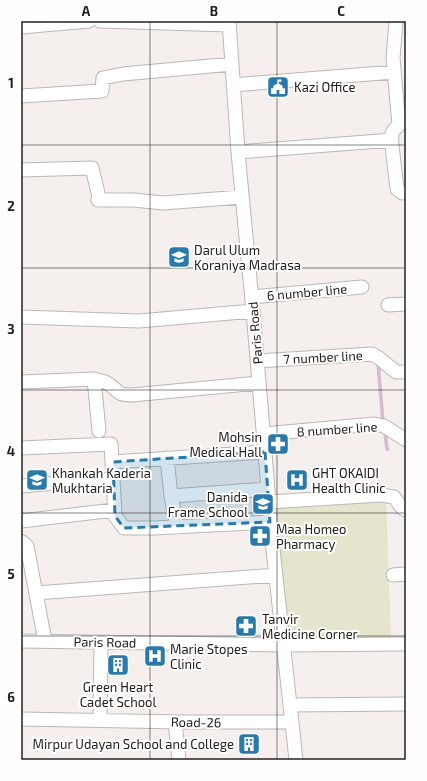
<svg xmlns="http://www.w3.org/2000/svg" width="427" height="781" viewBox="0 0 427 781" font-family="'Exo 2',sans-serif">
<rect width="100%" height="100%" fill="#f5efed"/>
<!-- green -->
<path fill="#e5e4cc" d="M386,499L391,639L285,637L275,511L281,505Z"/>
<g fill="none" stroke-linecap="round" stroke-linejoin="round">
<!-- stream -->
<path stroke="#d9b8d0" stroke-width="3.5" d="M378,363L383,422
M385,432L387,449H388"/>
<!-- street casing -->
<g stroke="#bcb7b5" stroke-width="15">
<path id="street" d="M100,21L229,25
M229,21L238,152L253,311L268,489L270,522L296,760
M396,21L393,58L399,125L393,131L391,137L397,189L402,193L406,192
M21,27L89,21
M233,85L394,72
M21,96L102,91L103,78L123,74L232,64
M238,152L392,140
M21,170L92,168L99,197L98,200H134L163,203L242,197
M252,297L362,287
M388,305L406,304
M21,317L139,321L253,311
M257,361L372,354L379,358L396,372H406
M94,379C98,380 103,381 107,383C119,390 115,395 132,395L259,383
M21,382L94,379L99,431
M264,434L374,424L384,426L406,440
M21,448L111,444L115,516L124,528H154L270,522
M167,458L171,496
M113,462L265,452
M21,486L113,478
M269,502L381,495L394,497L402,508L406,510
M21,521L114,510
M177,527L171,496L268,489
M21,541L27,546L45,641
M393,575L406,574
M36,593L276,575
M21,641L284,645L406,644
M290,705L406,704
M21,719L181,722H292
M100,719L101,642
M175,722L179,760"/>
</g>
<!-- street -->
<use href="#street" stroke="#fff" stroke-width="13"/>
</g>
<!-- marked area -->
<path fill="#2979aa" fill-opacity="0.2" stroke="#2979aa" stroke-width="3" stroke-dasharray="8 5" stroke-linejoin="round" d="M265,452L270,522L124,528L115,516L113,462Z"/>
<!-- grid -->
<path fill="none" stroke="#232120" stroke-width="1" stroke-opacity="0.55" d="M150,21V760M277,21V760M21,145H406M21,268H406M21,390H406M21,513H406M21,636H406"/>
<!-- icons -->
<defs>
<g id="civic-square" transform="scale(1.15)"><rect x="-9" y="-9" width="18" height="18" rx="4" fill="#2979aa" stroke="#fffefd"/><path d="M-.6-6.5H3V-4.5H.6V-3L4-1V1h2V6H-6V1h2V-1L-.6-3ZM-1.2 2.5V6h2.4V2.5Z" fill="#fff"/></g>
<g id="school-square" transform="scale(1.15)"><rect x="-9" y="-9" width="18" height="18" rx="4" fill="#2979aa" stroke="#fffefd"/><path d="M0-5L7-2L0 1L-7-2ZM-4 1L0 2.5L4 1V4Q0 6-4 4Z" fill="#fff"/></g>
<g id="pharmacy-square" transform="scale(1.15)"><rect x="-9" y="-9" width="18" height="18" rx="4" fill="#2979aa" stroke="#fffefd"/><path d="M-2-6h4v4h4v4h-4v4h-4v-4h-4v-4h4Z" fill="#fff"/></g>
<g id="hospital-square" transform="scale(1.15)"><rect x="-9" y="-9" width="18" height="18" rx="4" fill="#2979aa" stroke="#fffefd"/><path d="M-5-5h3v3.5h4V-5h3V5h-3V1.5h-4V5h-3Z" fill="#fff"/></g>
<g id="building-square" transform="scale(1.15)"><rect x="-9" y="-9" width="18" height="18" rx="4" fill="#2979aa" stroke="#fffefd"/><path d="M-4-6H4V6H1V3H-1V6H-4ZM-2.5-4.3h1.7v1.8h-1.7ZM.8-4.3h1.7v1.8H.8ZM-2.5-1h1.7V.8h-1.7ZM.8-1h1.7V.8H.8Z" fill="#fff"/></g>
</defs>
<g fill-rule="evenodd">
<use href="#civic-square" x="278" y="87"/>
<use href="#school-square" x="179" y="257"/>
<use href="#pharmacy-square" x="278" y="444"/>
<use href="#school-square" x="37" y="480"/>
<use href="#hospital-square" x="297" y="480"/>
<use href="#school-square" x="263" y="504"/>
<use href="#pharmacy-square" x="260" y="536"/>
<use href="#pharmacy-square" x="246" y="626"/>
<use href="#hospital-square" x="155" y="656"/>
<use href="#building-square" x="118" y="665"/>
<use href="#building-square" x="249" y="744"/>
</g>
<g text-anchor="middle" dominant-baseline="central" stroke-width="4" stroke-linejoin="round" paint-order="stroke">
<!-- poi labels -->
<g font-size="13" fill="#232120" stroke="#fffefd" text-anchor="start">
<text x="294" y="87">Kazi Office</text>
<text x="194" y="250">Darul Ulum<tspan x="194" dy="15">Koraniya Madrasa</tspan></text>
<text x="262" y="437" text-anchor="end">Mohsin<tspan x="262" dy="15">Medical Hall</tspan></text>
<text x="52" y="473">Khankah Kaderia<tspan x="52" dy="15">Mukhtaria</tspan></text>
<text x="312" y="473">GHT OKAIDI<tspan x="312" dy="15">Health Clinic</tspan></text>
<text x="248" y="497" text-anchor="end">Danida<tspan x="248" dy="15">Frame School</tspan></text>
<text x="276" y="529">Maa Homeo<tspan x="276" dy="15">Pharmacy</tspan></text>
<text x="262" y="619">Tanvir<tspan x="262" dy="15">Medicine Corner</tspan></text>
<text x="170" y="649">Marie Stopes<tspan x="170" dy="15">Clinic</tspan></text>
<text x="118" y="687" text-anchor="middle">Green Heart<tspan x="118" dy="15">Cadet School</tspan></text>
<text x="234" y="744" text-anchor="end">Mirpur Udayan School and College</text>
</g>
<!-- street labels -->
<g font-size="13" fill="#232120" stroke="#fffefd">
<text transform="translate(307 292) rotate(-5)">6 number line</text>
<text transform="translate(255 333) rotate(-95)">Paris Road</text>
<text transform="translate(323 357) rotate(-3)">7 number line</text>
<text transform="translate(337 429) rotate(-4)">8 number line</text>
<text transform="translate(105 642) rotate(1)">Paris Road</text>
<text transform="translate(196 722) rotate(1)">Road-26</text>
</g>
</g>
<!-- border -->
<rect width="427" height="781" fill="none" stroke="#fffefd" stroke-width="44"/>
<rect x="22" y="22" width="383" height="737" fill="none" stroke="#232120" stroke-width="1.5"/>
<g font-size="13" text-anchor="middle" font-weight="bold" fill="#232120">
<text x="86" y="16">A</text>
<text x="214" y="16">B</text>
<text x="341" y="16">C</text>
<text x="11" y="88">1</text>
<text x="11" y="211">2</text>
<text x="11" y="334">3</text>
<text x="11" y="456">4</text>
<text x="11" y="579">5</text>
<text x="11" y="702">6</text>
</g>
</svg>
